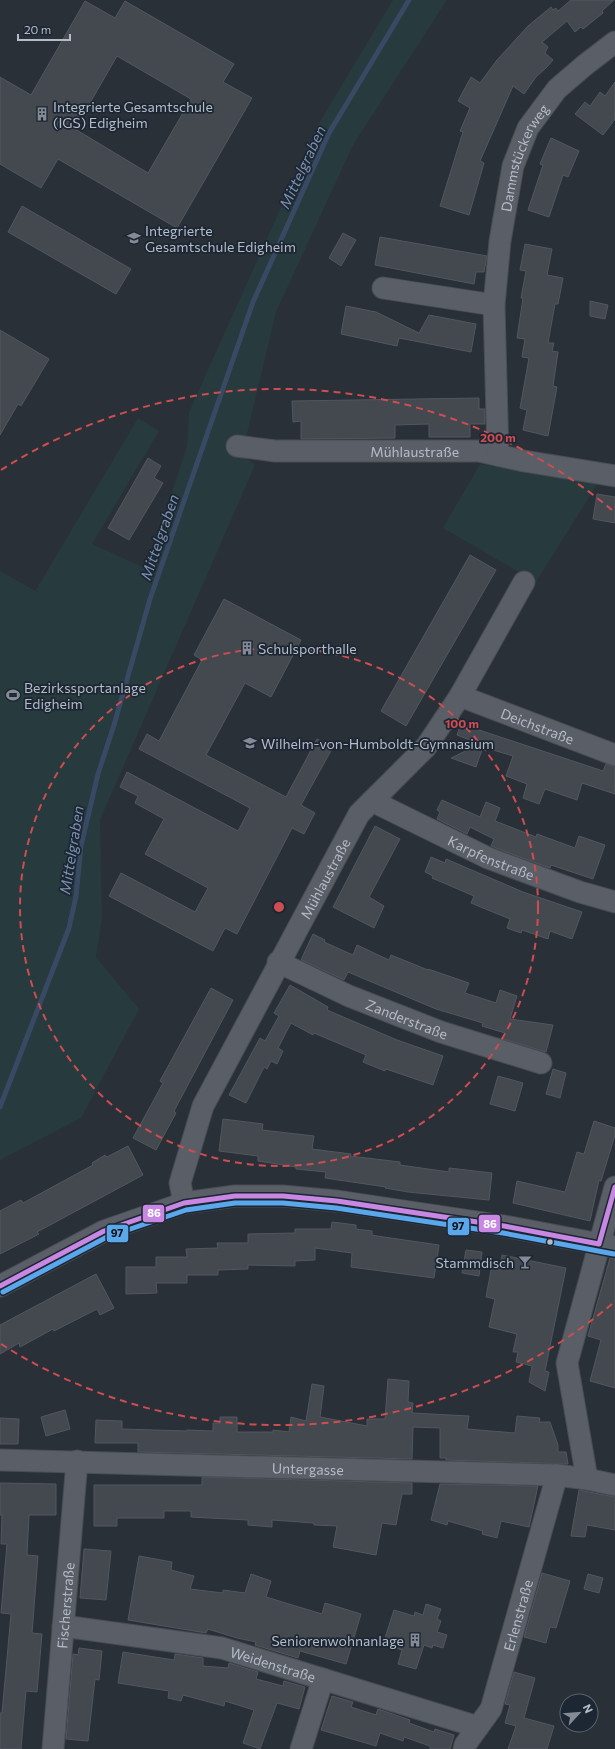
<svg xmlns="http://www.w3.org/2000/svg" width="615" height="1749" viewBox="0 0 615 1749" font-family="Commissioner,sans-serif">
<rect width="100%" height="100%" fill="#2a3038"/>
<!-- green -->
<path fill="#273a3e" d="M393,0H447L353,145L276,312L242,455L255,465L100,820L102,919L96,957L139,1009L81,1118L0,1160V571L41,594L36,590L138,418L159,431L92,544L147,569L187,446L189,412L318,125Z
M480,464L598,483L536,582L443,528Z"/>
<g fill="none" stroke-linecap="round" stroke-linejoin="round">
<!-- stream -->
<path stroke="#384963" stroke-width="5" d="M0,1107L69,928L76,896L81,846L98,774L114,725L150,599L253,302L329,133L409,0"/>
</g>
<!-- building -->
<path fill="#444950" stroke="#52575f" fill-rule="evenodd" d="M571,0H614L602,11L603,13L583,29L581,27L575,32L567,21L542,42L548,47L545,53L553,60L547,67L536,77L524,94L513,86L480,161L484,163L469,215L440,206L463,132L460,131L470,108L458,101L471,77L480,83L497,60L528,26L551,7L553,10L556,8L558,11Z
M85,1L115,18L125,1L234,64L223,82L252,98L177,228L58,159L41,188L0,164V77L31,95ZM117,56L191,99L148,173L75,129Z
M615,82V119L603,135L575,114L585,102L590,106L600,92L605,96Z
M551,138L579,151L568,177L563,175L549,217L528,210L543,165L540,164Z
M22,206L131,269L116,294L8,232Z
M343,233L356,240L341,266L329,258Z
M380,237L487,256L484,272H476L474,284L375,265Z
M525,244L552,249L547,275L563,278L558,304H555L548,343H554L552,351L558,352L553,386L557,387L548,436L523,430L527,410L520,408L529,358L522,357L525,339L517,338L523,298H521L526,271L520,270Z
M590,301L608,305L605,319L590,316Z
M346,306L376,312L419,333L429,315L476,324L471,352L399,338L397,346L341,334Z
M0,330L49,359L21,406L18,404L0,435Z
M479,398V409H485V424H470V437H429V424L395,425V438L301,439V421L293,422L292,401Z
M148,458L161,466L154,478L163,483L129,540L108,528Z
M597,494L615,497V523L593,519Z
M470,555L496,570L406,726L381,711Z
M224,599L301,640L271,697L245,683L206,755L286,797L317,739L333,747L301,805L315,813L304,834L292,828L237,934L225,928L213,951L109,896L121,873L195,912L208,888L145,854L164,819L135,803L138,796L120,787L127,772L238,831L250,808L139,749L147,734L159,741L202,660L194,655Z
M461,724L603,771L606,764L615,767V794L582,783L577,800L545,789L539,804L523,798L527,784L506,776L513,756L483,747L476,767L451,758L480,744L457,735Z
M442,800L480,817L486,802L500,808L495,821L536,837L537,834L575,848L579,836L605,845L593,879L551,865L550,868L514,855L491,846L494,839L470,827L467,834L437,819L440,812L437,810Z
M375,826L400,839L369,897L384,906L374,928L333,907Z
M431,857L445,863L446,859L523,892L582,912L572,939L550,931L548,939L522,930L521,933L507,928L510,919L471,903L474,896L432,878L433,876L425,872Z
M313,934L325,940L324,942L353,955L357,945L389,960L391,955L428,970V969L469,983L465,993L496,1003L500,990L517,996L510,1019L553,1025L546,1052L503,1039L505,1033L482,1026L483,1023L436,1009L348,972L344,980L301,960Z
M290,985L328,1007L327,1010L397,1040L443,1056L433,1085L386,1069L385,1071L363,1062L366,1055L314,1033L313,1035L291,1023L278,1048L283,1051L277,1064L271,1061L267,1069L264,1067L246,1103L229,1095L260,1038L265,1041L279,1016L274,1013Z
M211,988L233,1000L174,1111L176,1113L156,1150L133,1138L163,1083L160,1081Z
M553,1069L566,1073L560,1098L546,1094Z
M498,1076L523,1083L515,1111L490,1104Z
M223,1119L263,1124L262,1130L314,1136L312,1149L351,1154L350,1156L400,1162V1165L449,1172V1168L492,1173L489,1200L408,1192L385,1188L386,1187L325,1178L326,1172L296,1169V1167L258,1161V1156L219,1151Z
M594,1121L615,1128V1135L601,1181L599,1180L590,1221L513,1203L517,1181L565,1192L577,1152L584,1154Z
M128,1146L143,1175L37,1232L39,1234L0,1254V1211L21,1200L23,1203L93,1165L92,1163L105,1155L107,1157Z
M332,1222L356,1225V1229L372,1231V1235L377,1236L439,1245L434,1278L351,1267L352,1253L315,1248V1260L295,1261V1266L248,1265V1269L218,1270V1275H187V1283H156L157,1293L126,1294V1267H156V1257H187L186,1249L218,1248L217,1243H248V1234L295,1233V1229H331Z
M466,1250L482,1252L479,1276L462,1273Z
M502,1255L566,1268L545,1371L549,1372L545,1391L529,1382L532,1366L516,1362L518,1352H513L517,1334L489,1327L495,1299L486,1297L492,1265L500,1267Z
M610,1258L615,1259V1388L590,1381L601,1340L588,1336Z
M96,1274L114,1308L100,1315L97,1309L54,1331L53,1329L20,1347L19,1343L0,1354V1325Z
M388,1379L409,1381L408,1402L413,1403L412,1413L469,1416L467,1429L515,1433L517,1416L540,1418L539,1422H550L558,1445V1452H566L568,1464L446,1460V1458H440V1428L413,1427L412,1459L138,1452V1443H95L96,1420L122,1421V1429L187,1431V1430L213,1431V1423H220V1417H237V1432H273V1430L289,1432L291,1417L306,1421L312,1384L324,1386L320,1417L367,1426V1419H385Z
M65,1410L70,1429L46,1436L41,1417Z
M0,1418L19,1419L18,1444H0Z
M202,1477L412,1483V1494H402L396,1525L382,1523L376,1555L333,1547L337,1526L314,1525V1523L272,1520V1527L248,1525V1520L191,1517V1511H164V1518H117V1526H94V1485H202Z
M0,1483L56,1484V1515H29L27,1555L38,1556L32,1633L42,1634L37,1692L26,1691L21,1749H0V1713H2L11,1614L1,1613L7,1544H1L2,1515H0Z
M440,1484L538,1486L529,1527L501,1521L497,1538L482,1534L483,1531L448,1521L447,1525L431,1520Z
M579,1490L615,1497V1530L587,1525L585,1537L571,1536Z
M84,1549L111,1551L106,1600L80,1598Z
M139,1556L172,1562L171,1570L194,1576L190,1589L223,1593V1590L245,1593L251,1574L271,1581L266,1597L322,1614L325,1603L361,1614L346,1664L300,1651L298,1658L255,1645L256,1642L237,1638L208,1629L206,1633L128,1620Z
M542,1573L570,1581L556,1628L550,1627L546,1643L524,1637Z
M588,1574L603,1578L599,1593L584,1589Z
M426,1604L441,1609L437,1619L441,1621L437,1632L447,1635L443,1648L433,1645L432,1648L424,1645L416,1669L398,1664L402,1650L383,1644L394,1610L414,1616L415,1612L423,1615Z
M79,1648L102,1651L99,1680L95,1679L88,1741L66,1739L73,1654L78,1655Z
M123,1652L174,1660L175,1654L203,1658V1666L228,1668L229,1663L258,1672L256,1679L283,1686L284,1681L305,1687L299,1709L277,1703L260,1749L243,1743L254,1710L225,1701L224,1706L183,1695L181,1701L168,1698L169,1691L118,1683Z
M514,1672L535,1678L524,1718L554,1726L547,1749H508L516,1726L505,1723L510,1705L505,1704Z
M332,1696L353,1702L351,1707L376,1715L378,1709L410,1720L409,1723L434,1732L435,1729L454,1735L450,1749H430V1746L404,1737L403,1741L380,1733L376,1746L321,1730Z"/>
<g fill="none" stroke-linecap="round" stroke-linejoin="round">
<!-- street casing -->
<g stroke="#484c53" stroke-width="23">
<g id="street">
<path d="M383,288L494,305"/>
<path id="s1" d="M237,446L275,451H479L524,461L615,476"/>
<path id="s2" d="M498,455L494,305L500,241L513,166L528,128L557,89L585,65L615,42"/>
<path id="s3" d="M460,696L615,755"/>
<path id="s4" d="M372,801L488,858L580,892L615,902"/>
<path id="s5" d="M278,962L349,996L441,1032L541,1063"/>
<path id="s6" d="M184,1203L180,1183L203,1106L359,814L426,747L460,696L524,582"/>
<path d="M0,1286L104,1231L184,1203L235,1196H283L337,1201L504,1226L615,1247"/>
<path id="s7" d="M0,1460L557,1475L587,1479L615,1485"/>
<path d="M587,1479L567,1363L615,1187"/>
<path id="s8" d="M63,1626L222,1648L478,1727"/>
<path id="s9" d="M53,1749L77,1461"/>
<path d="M301,1749L323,1679"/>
<path id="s10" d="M464,1749L465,1745L491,1709L557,1475"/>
</g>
</g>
<!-- street -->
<use href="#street" stroke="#5a5e66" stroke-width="21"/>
<!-- bus-1 casing -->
<g stroke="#1d2633" stroke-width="8">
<path id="bus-1" d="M0,1286L104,1231L184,1203L235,1196H283L337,1201L504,1226L599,1244L615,1187"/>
</g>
<!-- bus-2 casing -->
<g stroke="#1d2633" stroke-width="8">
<path id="bus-2" d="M3,1292L107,1237L186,1210L235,1203H283L336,1208L503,1233L614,1254"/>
</g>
<!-- bus-1 -->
<use href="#bus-1" stroke="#c787e3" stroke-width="5"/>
<!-- bus-2 -->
<use href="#bus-2" stroke="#5aa8eb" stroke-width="5"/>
</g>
<!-- distance rings -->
<g fill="none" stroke="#ce4d50" stroke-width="2" stroke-dasharray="7 5">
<circle cx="279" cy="907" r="259"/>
<path d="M612 1304A518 518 0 0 1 1 1344M1 470A518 518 0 0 1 612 510"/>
</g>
<!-- icons -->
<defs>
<g id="building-bare" transform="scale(1.08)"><path d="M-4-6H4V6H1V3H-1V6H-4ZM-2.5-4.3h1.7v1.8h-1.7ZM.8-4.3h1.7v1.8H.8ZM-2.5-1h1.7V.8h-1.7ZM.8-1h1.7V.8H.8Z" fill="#848b96" stroke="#1d2633" stroke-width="2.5" paint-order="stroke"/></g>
<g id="school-bare" transform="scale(1.08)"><path d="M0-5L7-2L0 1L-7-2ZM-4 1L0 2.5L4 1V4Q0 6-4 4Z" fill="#848b96" stroke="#1d2633" stroke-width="2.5" paint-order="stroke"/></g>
<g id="stadium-bare" transform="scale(1.08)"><path d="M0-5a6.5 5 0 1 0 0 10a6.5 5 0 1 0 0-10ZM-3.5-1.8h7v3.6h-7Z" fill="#848b96" stroke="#1d2633" stroke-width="2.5" paint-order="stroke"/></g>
<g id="bar-bare" transform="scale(1.08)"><path d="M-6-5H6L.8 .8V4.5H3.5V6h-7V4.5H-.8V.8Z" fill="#848b96" stroke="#1d2633" stroke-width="2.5" paint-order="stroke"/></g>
</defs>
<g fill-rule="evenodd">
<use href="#building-bare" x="42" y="114"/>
<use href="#school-bare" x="134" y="238"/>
<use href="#building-bare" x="247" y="648"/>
<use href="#stadium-bare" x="13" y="695"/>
<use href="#school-bare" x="250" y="743"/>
<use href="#bar-bare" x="525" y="1262"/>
<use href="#building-bare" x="415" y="1640"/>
</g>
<!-- markers -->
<circle fill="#b4bcc9" stroke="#1d2633" stroke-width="1.5" cx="550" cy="1242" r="3.5"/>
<g text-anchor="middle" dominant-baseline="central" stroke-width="3.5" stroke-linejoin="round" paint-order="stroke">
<!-- poi labels -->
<g font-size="14" fill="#b4bcc9" stroke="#1d2633" text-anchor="start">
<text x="53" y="106">Integrierte Gesamtschule<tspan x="53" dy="16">(IGS) Edigheim</tspan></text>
<text x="145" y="230">Integrierte<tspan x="145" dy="16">Gesamtschule Edigheim</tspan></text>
<text x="258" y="648">Schulsporthalle</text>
<text x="24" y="687">Bezirkssportanlage<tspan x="24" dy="16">Edigheim</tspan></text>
<text x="261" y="743">Wilhelm-von-Humboldt-Gymnasium</text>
<text x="514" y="1262" text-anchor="end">Stammdisch</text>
<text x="404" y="1640" text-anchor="end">Seniorenwohnanlage</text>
</g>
<!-- street labels -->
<g font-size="14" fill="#b4bcc9" stroke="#1d2633">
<text stroke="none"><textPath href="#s2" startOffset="302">Dammstückerweg</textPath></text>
<text stroke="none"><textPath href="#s1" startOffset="178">Mühlaustraße</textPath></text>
<text stroke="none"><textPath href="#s3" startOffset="83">Deichstraße</textPath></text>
<text stroke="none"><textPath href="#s4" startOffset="132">Karpfenstraße</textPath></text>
<text stroke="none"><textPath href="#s6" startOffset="359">Mühlaustraße</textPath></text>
<text stroke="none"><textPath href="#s5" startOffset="141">Zanderstraße</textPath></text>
<text stroke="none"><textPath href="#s7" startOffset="308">Untergasse</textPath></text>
<text stroke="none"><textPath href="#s9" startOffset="144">Fischerstraße</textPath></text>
<text stroke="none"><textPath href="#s10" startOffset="146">Erlenstraße</textPath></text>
<text stroke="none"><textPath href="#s8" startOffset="214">Weidenstraße</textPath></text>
</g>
<!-- water labels -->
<g font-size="15" font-style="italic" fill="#7c92b1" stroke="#1d2633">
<text transform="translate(302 167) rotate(-65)">Mittelgraben</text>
<text transform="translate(159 537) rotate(-71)">Mittelgraben</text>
<text transform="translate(71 850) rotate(-81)">Mittelgraben</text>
</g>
</g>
<circle cx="279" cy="907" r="6" fill="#ce4d50" stroke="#1d2633" stroke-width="2"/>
<g font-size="12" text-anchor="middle" font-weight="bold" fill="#ce4d50" stroke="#1d2633" stroke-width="3.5" stroke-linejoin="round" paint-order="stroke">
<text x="498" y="442">200 m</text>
<text x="462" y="728">100 m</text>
</g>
<g stroke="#1d2633" stroke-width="1.5">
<rect x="142" y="1204" width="23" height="19" rx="4" fill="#c787e3"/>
<rect x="478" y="1214" width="23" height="19" rx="4" fill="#c787e3"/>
<rect x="447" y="1217" width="23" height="19" rx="4" fill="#5aa8eb"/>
<rect x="106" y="1224" width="23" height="19" rx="4" fill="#5aa8eb"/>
</g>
<g font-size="11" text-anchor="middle" font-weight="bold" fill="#fff">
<text x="154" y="1217">86</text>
<text x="490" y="1228">86</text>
</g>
<g font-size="11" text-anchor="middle" font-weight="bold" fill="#111">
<text x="458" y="1230">97</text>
<text x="117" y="1237">97</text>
</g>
<!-- north arrow -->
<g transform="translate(579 1713) rotate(64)"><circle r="19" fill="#1d2633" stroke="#59626f"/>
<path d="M0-3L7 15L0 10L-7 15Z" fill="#848b96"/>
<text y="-6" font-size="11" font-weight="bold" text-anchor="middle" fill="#b4bcc9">N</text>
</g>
<!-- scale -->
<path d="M18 34v6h52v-6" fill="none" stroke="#b4bcc9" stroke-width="2"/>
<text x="24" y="34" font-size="12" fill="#b4bcc9" stroke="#1d2633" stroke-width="3" paint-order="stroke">20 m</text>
</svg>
